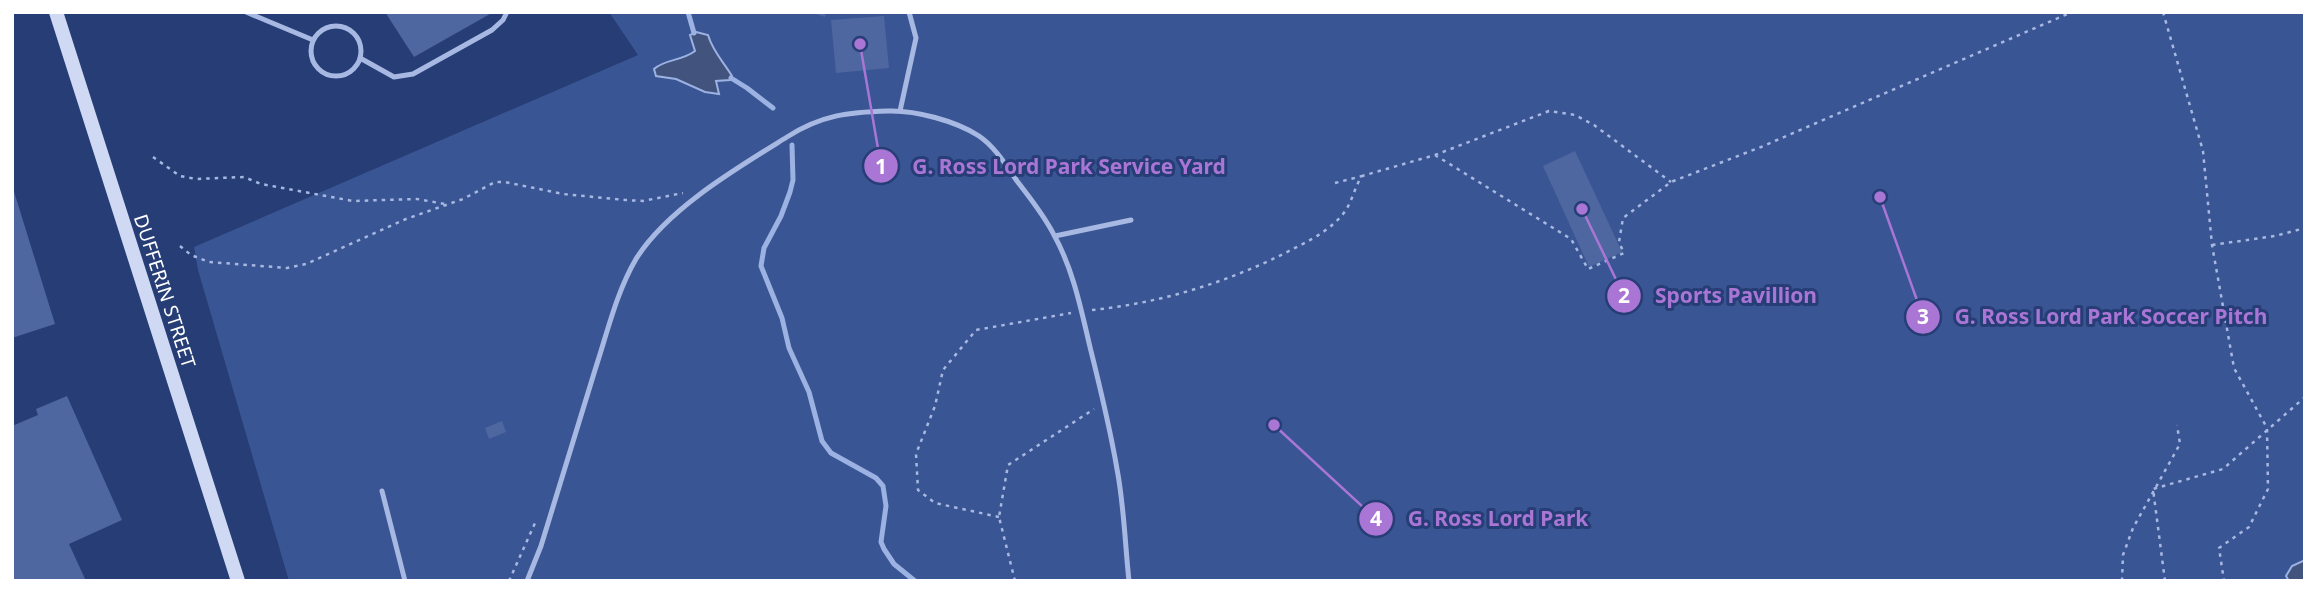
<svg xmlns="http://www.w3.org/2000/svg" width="2317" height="593" viewBox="0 0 2317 593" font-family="'Noto Sans',sans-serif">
<rect width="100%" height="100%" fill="#263d76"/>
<!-- green -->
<path fill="#3a5593" d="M609,12H2305V581H289L198,270L194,247L638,55Z"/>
<!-- water -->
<path fill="#42537d" stroke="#9cb2e2" stroke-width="2" d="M696,32L708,35C713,52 723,61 732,76L730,80L716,81L719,94L705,92L676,79L656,76L654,69C665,59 682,61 695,51L690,35Z
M2305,560V581H2289L2286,576L2292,566Z"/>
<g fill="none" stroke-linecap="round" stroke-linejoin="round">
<!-- stream -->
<path stroke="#9cb2e2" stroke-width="5" d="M688,12L694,33
M731,78L747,88L773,108
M792,145L793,180L790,192L781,216L764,248L761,266L782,318L789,348L809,392L822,441L831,453L876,478L883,486L886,506L881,542L884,549L894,564L915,581"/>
</g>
<!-- building -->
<path fill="#4e67a0" d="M385,12H489L490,14L414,57Z
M810,12H826L825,17Z
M884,16L889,68L836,73L831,20Z
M1575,151L1622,252L1589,267L1543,166Z
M12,185L55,324L12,338Z
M67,396L122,520L69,544L86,581H12V426L38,415L36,409Z
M502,421L506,432L489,439L485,428Z"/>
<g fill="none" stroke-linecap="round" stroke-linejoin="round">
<!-- path -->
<path stroke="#a7b9e2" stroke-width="2.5" stroke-dasharray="3.5 5" stroke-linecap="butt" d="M2163,12L2203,151L2212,245L2234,368L2267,428L2268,489L2249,527L2219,548L2224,581
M1435,155L1571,239L1588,269L1624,253L1619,242L1623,218L1671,182L1761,147L2072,12
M153,157L180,176L196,179L244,177L261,184L353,201L417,199L445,204
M1335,183L1362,176
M2212,245L2275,236L2305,228
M180,246L191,255L209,262L287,268L306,264L406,219L463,199L495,182H505L563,194L625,200L643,201L683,193
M1092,310C1161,303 1229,282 1291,250C1309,241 1329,231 1343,214C1352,203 1354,188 1362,176L1435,155L1549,111L1575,115L1594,125L1671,182
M999,517L935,503L918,490L916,454L935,406L943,370L976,330L1071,313
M509,581L535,523
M1015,581L999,517L1008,465L1094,409
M2122,581L2123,555L2133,528L2180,444L2177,425
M2165,581L2153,489L2223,469L2305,397"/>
<!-- lane -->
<path stroke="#a7b9e2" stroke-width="5" d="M246,12L313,40
M311 51a25 25 0 1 1 50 0a25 25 0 1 1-50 0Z
M360,58L394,77L413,74L492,30L503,20L507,12
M900,111L916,38L909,12
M1055,236L1131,220
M382,491L405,581
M527,581L541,546C559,487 577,429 595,370C607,334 616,293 636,259C667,209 737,168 787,137C821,115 849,112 888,111C915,110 956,121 979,136C995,147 1006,165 1017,181C1030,198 1044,215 1054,235C1073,269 1081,309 1090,347C1100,387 1110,428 1117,469C1124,505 1125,544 1129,581"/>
<!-- secondary -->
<path stroke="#cfd9f3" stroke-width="14" d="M56,12L238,581"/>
</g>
<g text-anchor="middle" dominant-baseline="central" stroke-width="6" stroke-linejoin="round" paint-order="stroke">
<!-- street labels -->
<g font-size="19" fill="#fff" stroke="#263d76">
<text transform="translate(165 291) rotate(72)">DUFFERIN STREET</text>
</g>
</g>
<!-- callouts -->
<path fill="none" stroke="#a976d5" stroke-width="2.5" d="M860 44L881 166M1582 209L1624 296M1880 197L1923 317M1274 425L1376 519"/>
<g fill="#a976d5" stroke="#263d76" stroke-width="2.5">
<circle cx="860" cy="44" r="7"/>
<circle cx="1582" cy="209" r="7"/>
<circle cx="1880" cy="197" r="7"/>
<circle cx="1274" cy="425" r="7"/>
<circle cx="881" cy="166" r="18"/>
<circle cx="1624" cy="296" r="18"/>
<circle cx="1923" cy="317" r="18"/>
<circle cx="1376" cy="519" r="18"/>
</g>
<g font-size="21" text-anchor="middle" font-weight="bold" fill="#fff">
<text x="881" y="174">1</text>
<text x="1624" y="303">2</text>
<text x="1923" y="324">3</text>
<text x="1376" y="526">4</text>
</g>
<g font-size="21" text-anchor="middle" font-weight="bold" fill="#a976d5" stroke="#263d76" stroke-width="6" stroke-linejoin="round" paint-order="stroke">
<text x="1069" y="174">G. Ross Lord Park Service Yard</text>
<text x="1736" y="303">Sports Pavillion</text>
<text x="2111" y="324">G. Ross Lord Park Soccer Pitch</text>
<text x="1498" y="526">G. Ross Lord Park</text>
</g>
<!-- border -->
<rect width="2317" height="593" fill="none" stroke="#ffffff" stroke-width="28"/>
</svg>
